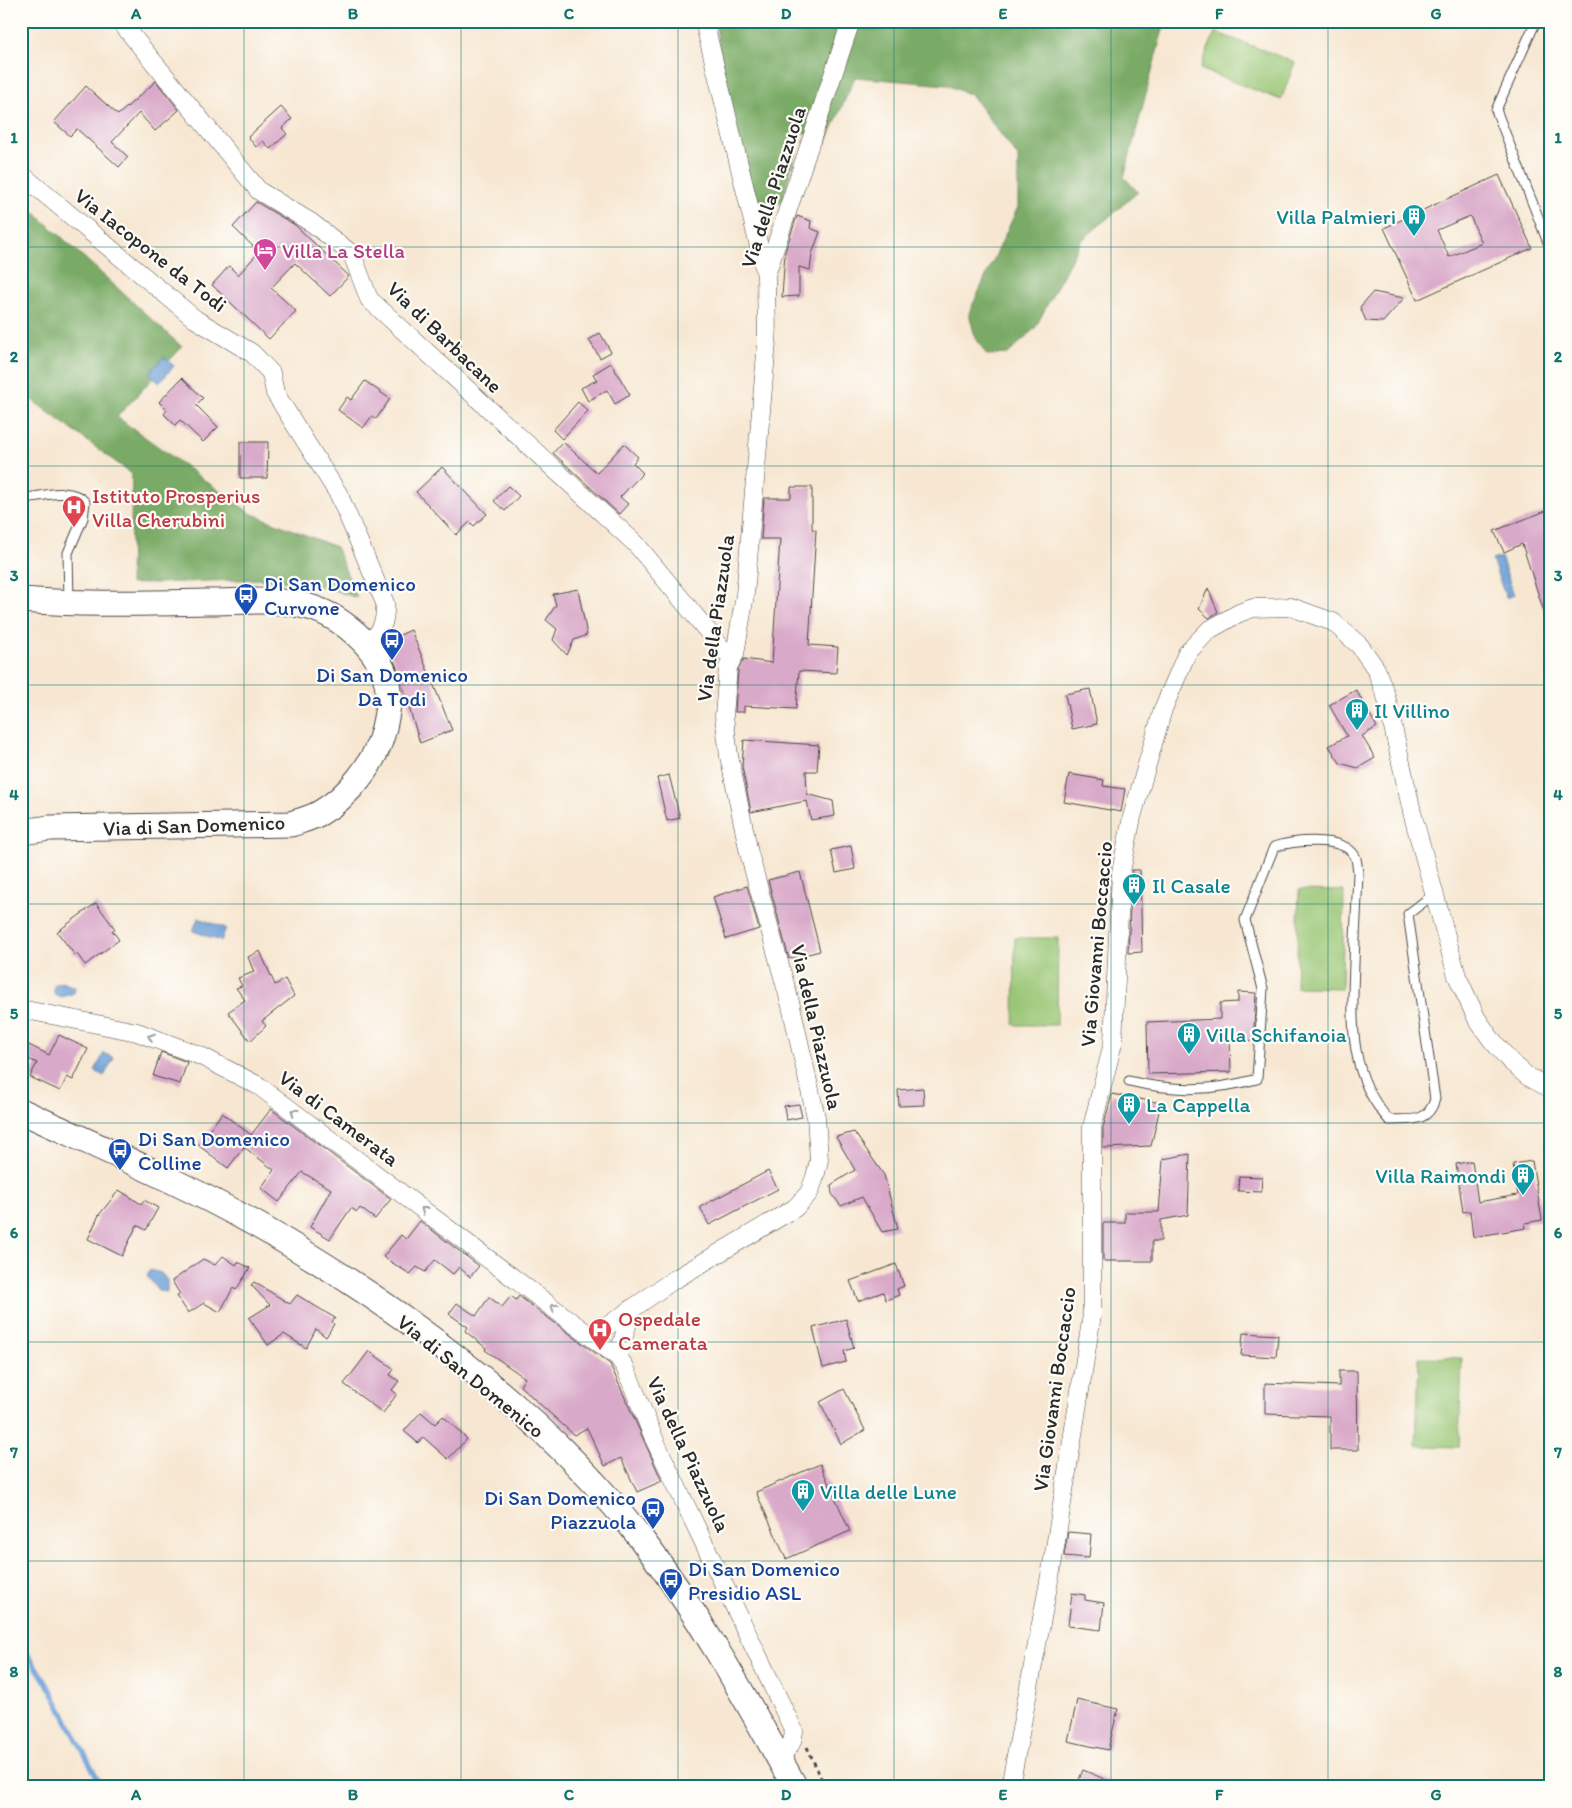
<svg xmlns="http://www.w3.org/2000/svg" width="1572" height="1808" viewBox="0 0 1572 1808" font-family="Itim,sans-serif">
<rect width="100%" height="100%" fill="#fdfcf7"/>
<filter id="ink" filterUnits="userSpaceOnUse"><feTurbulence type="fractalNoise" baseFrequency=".02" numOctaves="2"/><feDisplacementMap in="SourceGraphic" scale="10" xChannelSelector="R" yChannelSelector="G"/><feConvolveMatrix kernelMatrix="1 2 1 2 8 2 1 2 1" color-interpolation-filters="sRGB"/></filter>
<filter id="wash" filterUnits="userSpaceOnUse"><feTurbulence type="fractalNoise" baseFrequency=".0096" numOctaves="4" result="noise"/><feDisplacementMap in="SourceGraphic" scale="20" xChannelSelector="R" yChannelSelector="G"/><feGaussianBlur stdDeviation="1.12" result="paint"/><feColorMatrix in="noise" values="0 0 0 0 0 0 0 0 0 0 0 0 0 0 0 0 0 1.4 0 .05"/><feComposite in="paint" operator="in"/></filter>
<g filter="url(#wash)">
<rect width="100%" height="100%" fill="#f7e7d2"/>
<!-- green -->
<path fill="#99c674" stroke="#627850" d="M1215,32L1295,62L1281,100L1200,69Z
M1299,890L1344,891L1342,988L1296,987Z
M1015,938H1058L1057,1025H1014Z
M1419,1357L1462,1358L1459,1447L1416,1446Z"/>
<!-- forest -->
<path fill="#7aab66" stroke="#526b48" d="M715,21H1162L1164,25L1124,177L1138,192L1081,241L1035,328L1008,354L987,355L975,337L969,313L1018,207V157L971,95L947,85L855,77L826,143L801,131L782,203L744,204Z
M21,200L182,347L117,417L250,513L336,547L357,598L324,587L264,579L130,584L132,474L21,392Z"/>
<!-- water -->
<path fill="#6da0d8" stroke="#4c6682" d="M164,357L174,366L159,383L149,373Z
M1501,557L1514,595L1506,598L1492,560Z
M198,918L226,928L221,941L193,931Z
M61,982L75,987L74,993L62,997L54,994V985Z
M104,1053L114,1058L104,1076L95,1071Z
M150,1270L161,1273L167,1280V1292L159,1291L147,1276Z"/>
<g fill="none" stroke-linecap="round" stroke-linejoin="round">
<!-- stream -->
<path stroke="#6da0d8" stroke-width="5" d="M21,1644L51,1690L102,1787"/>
</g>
<g id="blocks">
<!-- building -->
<path fill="#d9a9c9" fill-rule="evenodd" d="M156,81L179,110L155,131L139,113L112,142L128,157L119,167L77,129L70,136L54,122L86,86L118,115Z
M281,107L292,119L282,128L287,134L270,149L263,141L256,147L248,137Z
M1499,175L1532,248L1417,300L1384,228ZM1470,216L1482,243L1449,257L1437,230Z
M256,202L295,225L349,276L330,296L295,263L271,288L296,311L269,339L212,285L229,266L238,275L259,252L233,227Z
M797,216L811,221L810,228L820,232L812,254L810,270L799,267V296L782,297L785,252Z
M1373,292L1404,298L1383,322L1366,321L1360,307Z
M600,333L611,352L600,358L589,340Z
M611,363L630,395L615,404L607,390L588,401L581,388L597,380L593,374Z
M182,378L203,398L196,405L218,427L203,442L180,420L175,425L164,414L167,410L159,402Z
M365,381L390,399L376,419L372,416L363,428L338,410L347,397L351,400Z
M578,402L588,411L562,439L553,430Z
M240,442H268L267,478H240Z
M563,442L597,473L624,444L638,457L633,463L643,473L620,497L628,504L619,514L553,453Z
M442,467L487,514L474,526L470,522L456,535L416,492Z
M508,486L519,496L505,511L494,501Z
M791,487H812V529L816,530L809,645L838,647L836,673L799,671L796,709L744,706V712H735L738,670L744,659L772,663L780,539H761L764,498H791Z
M1551,509V623L1548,624L1522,544L1504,552L1494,531Z
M1208,588L1218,612L1209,618L1199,609Z
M578,589L587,635L574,640L567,655L553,640L557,629L546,620L556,605L553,594Z
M411,630L452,730L420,743L396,665L384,642Z
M1090,689L1097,724L1072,729L1065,694Z
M1356,690L1377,727L1362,736L1375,758L1358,768L1340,763L1329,746L1347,736L1329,705Z
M744,740L819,745L817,771H806L807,794L833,801L835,816L811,820L807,801L751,812L742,766Z
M1069,774L1104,780L1103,786L1125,789L1121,812L1064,802Z
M669,775L680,818L667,821L657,778Z
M851,846L855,869L836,873L831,850Z
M1132,870H1140L1142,952L1128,953Z
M800,872L820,951L789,959L768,880Z
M747,886L759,929L726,939L713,897Z
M96,903L115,929L112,930L119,940L85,965L77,954L75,955L57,932Z
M260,951L275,985L285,979L294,996L262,1021L266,1026L250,1041L228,1012L245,1000L236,988L242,986L238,978L254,972L248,957Z
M1238,992L1256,993L1253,1041L1230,1039L1231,1072L1148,1074L1147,1022L1220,1019V1003L1238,1002Z
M59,1035L88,1049L73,1080L67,1077L60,1091L30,1077L37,1063L21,1056L25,1043L49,1055Z
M161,1052L187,1062L180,1084L153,1076Z
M923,1088L924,1105L899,1106L898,1090Z
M1112,1094L1161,1103L1151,1146L1103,1148V1128Z
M799,1104L802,1117L786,1120L784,1106Z
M271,1109L391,1199L375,1219L360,1208L357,1212L351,1208L330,1239L310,1227L331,1189L302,1172L279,1202L261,1188L274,1170L244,1147L228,1168L198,1145L222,1113L251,1135Z
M854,1132L884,1175L898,1229L882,1232L862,1197L841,1206L832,1194L831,1185L855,1170L836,1137Z
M1190,1154L1188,1215L1161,1220V1241H1152V1261H1103V1223H1125V1212H1159L1163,1159Z
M1472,1161L1478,1202L1518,1195L1513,1164L1532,1161L1542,1220L1525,1223L1526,1228L1473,1237L1470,1211L1463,1212L1456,1164Z
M768,1171L778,1189L709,1225L700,1207Z
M1239,1176L1262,1177L1261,1192L1238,1191Z
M119,1190L141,1204L144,1200L158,1208L146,1230L137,1225L122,1256L88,1239L99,1215Z
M420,1221L479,1266L470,1277L459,1267L453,1274L435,1260L425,1272L417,1267L410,1274L383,1257L401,1235L406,1239Z
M223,1256L236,1265L238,1262L250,1268L236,1290L233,1288L220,1312L204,1303L188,1313L177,1296L180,1294L172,1281L203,1259L215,1265Z
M896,1264L904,1286L897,1289L899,1295L886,1300L883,1292L858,1301L850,1281Z
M254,1282L290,1304L297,1295L335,1318L332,1322L334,1324L326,1337L316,1329L306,1348L284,1334L268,1345L249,1318L270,1305L251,1285Z
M511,1296L516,1300L519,1296L610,1364L662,1481L637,1492L621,1458L605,1466L587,1428L574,1435L520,1386L525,1378L485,1350L486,1348L465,1331L468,1327L449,1314L457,1303L476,1316L489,1297L502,1307Z
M846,1319L854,1348L844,1351L846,1362L823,1368L813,1328Z
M1243,1333L1278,1335L1276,1357L1241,1355Z
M369,1351L394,1369L390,1375L399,1381L392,1390L397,1394L383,1413L344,1384Z
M1339,1371H1357L1358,1450H1330V1416L1265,1414V1383L1339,1386Z
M844,1389L865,1430L841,1444L820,1402Z
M421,1412L435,1424L443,1416L467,1439L448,1459L423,1437L418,1443L404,1431Z
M820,1464L850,1531L786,1559L756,1492Z
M1068,1532L1091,1534L1089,1558L1064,1556Z
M1072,1593L1085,1595V1600L1104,1603L1101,1630L1068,1626Z
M1077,1700L1118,1709L1108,1750L1068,1741Z
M1083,1770L1123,1787H1076Z"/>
</g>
</g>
<g filter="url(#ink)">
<use href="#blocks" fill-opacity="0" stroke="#4a4744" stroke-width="1"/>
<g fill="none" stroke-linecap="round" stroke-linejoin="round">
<!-- service casing -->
<g stroke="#4a4744" stroke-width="11">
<path id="service" d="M1536,21L1496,110L1551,250
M21,498C43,498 69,485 85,502L83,518L68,553L69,602
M1549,630L1551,635
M1129,1081C1174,1092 1213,1091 1257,1079L1263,989L1245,920L1274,847C1293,841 1343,835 1355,856C1357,860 1357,867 1358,872C1357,902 1355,933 1354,964C1352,1020 1348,1075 1389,1120C1410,1119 1428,1124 1435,1099L1408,914L1434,894"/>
</g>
<!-- minor casing -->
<g stroke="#4a4744" stroke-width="19">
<path id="minor" d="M120,21L259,191L312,223L352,254L369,299L636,544L724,651L735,654
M704,21L766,275
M21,174L195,319L252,353L271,373L275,393L339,495L385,603C386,623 381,633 366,645
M21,1009L137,1032L201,1056L259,1086L618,1357L625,1367L655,1441L794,1731C793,1744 789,1749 778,1757
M593,1336L672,1281L795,1208L809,1193L815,1177L819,1160L816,1117L791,1006L749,853L729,756L724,716L728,667L735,654L745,595L767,342L766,275L851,21
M618,1357L632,1308
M1010,1787L1053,1560L1092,1315V1127L1113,1043L1121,872L1132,817L1163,709L1187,653L1209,630L1239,613L1253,608L1291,607L1333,622L1360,646L1376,669L1386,696L1413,816L1457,976L1477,1019L1491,1039L1510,1061L1527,1076L1551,1089"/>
</g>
<!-- secondary casing -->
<g stroke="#4a4744" stroke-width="27">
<path id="secondary" d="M21,600C83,605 145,603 207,602C238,602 271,598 301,605C337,612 379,646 387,683C390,700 387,715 383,732C375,763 348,797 320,813C311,818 300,821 291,824L50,828L21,832
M21,1111C101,1148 183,1183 259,1226C397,1305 545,1413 642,1540C702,1618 747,1701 795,1787"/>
</g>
<!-- path -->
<path stroke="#4a4744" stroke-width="3" stroke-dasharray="4 4" stroke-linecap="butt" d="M807,1747L825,1787"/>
<!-- service -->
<use href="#service" stroke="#fff" stroke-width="9"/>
<!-- minor -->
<use href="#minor" stroke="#fff" stroke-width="18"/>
<!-- secondary -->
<use href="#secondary" stroke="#fff" stroke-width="25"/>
</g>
<!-- one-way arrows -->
<defs><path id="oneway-chevron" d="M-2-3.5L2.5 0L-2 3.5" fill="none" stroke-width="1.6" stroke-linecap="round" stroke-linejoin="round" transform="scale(1.25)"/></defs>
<g stroke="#a0a0a0">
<use href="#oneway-chevron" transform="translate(151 1037) rotate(-160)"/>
<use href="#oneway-chevron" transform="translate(294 1112) rotate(-143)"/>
<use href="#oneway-chevron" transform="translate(424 1210) rotate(-143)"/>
<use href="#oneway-chevron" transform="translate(554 1307) rotate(-143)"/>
</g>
</g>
<!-- grid -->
<path fill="none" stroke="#0f766e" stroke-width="1" stroke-opacity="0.55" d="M244,21V1787M461,21V1787M678,21V1787M894,21V1787M1111,21V1787M1328,21V1787M21,247H1551M21,466H1551M21,685H1551M21,904H1551M21,1123H1551M21,1342H1551M21,1561H1551"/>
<!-- icons -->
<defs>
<g id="building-pin" transform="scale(1.25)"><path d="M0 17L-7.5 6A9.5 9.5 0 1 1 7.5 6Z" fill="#0f9aa8" stroke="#fdfcf7"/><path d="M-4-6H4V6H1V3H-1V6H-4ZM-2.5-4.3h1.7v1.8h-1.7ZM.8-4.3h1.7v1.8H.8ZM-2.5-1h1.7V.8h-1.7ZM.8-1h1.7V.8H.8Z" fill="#fff"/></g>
<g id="hotel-pin" transform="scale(1.25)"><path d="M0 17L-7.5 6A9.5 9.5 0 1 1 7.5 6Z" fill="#d1479c" stroke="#fdfcf7"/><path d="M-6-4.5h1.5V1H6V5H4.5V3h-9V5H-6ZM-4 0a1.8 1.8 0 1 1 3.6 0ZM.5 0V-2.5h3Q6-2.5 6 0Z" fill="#fff"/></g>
<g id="hospital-pin" transform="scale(1.25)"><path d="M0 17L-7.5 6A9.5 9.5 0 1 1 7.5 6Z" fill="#e0444e" stroke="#fdfcf7"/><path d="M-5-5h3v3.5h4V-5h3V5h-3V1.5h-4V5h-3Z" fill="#fff"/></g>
<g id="bus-pin" transform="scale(1.25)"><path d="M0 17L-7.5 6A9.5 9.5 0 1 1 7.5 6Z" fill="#1a4fb4" stroke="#fdfcf7"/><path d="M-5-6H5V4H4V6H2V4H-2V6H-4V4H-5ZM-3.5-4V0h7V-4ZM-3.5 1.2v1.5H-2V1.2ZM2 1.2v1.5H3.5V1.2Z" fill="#fff"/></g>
</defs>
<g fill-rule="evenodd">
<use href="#building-pin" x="1414" y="216"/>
<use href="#hotel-pin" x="265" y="250"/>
<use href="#hospital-pin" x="74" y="507"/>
<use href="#bus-pin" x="246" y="595"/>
<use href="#bus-pin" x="392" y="640"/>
<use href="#building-pin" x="1357" y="710"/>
<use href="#building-pin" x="1134" y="885"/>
<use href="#building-pin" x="1189" y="1034"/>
<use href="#building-pin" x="1129" y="1104"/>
<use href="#bus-pin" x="120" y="1150"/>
<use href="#building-pin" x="1523" y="1175"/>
<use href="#hospital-pin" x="600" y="1330"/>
<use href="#building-pin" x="803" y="1491"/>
<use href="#bus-pin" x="653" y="1509"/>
<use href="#bus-pin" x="671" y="1580"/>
</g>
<g text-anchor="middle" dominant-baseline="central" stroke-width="4.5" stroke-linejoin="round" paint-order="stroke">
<!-- street labels -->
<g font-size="21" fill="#2b2b2b" stroke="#fdfcf7">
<text transform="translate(773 187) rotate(-72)">Via della Piazzuola</text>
<text transform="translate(151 250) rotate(38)">Via Iacopone da Todi</text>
<text transform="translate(445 337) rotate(44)">Via di Barbacane</text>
<text transform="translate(715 618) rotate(-82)">Via della Piazzuola</text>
<text transform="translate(194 825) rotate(-2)">Via di San Domenico</text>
<text transform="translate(1096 944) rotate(-85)">Via Giovanni Boccaccio</text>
<text transform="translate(817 1027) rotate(77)">Via della Piazzuola</text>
<text transform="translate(339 1118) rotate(37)">Via di Camerata</text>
<text transform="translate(471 1376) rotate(39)">Via di San Domenico</text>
<text transform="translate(1054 1389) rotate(-82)">Via Giovanni Boccaccio</text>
<text transform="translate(689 1454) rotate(65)">Via della Piazzuola</text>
</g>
<!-- culture labels -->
<g font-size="21" fill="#0d838f" stroke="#fdfcf7" text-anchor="start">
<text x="1396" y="216" text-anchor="end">Villa Palmieri</text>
<text x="1374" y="710">Il Villino</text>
<text x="1152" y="885">Il Casale</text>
<text x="1206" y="1034">Villa Schifanoia</text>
<text x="1146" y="1104">La Cappella</text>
<text x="1506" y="1175" text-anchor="end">Villa Raimondi</text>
<text x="820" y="1491">Villa delle Lune</text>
</g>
<!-- hotel labels -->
<g font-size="21" fill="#b23c85" stroke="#fdfcf7" text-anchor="start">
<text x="282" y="250">Villa La Stella</text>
</g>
<!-- health labels -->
<g font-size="21" fill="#be3a42" stroke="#fdfcf7" text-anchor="start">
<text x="92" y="495">Istituto Prosperius<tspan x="92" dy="24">Villa Cherubini</tspan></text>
<text x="618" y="1318">Ospedale<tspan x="618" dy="24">Camerata</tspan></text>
</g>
<!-- transit labels -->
<g font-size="21" fill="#164399" stroke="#fdfcf7" text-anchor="start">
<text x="264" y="583">Di San Domenico<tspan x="264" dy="24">Curvone</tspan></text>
<text x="392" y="674" text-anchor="middle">Di San Domenico<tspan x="392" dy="24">Da Todi</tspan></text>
<text x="138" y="1138">Di San Domenico<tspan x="138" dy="24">Colline</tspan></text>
<text x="636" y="1497" text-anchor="end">Di San Domenico<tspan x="636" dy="24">Piazzuola</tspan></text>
<text x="688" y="1568">Di San Domenico<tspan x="688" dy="24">Presidio ASL</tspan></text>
</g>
</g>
<!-- margin -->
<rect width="1572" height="1808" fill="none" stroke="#fdfcf7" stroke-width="55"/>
<rect x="28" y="28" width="1516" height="1752" fill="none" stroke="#0f766e" stroke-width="2"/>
<g font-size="16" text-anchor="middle" font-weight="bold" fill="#0f766e">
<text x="136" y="19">A</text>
<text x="353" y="19">B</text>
<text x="569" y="19">C</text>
<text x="786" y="19">D</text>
<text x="1003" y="19">E</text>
<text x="1219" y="19">F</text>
<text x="1436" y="19">G</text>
<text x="14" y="143">1</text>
<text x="1558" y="143">1</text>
<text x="14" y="362">2</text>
<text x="1558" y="362">2</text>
<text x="14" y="581">3</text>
<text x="1558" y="581">3</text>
<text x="14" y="800">4</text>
<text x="1558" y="800">4</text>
<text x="14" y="1019">5</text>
<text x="1558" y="1019">5</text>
<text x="14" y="1238">6</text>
<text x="1558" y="1238">6</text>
<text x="14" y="1458">7</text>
<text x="1558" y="1458">7</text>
<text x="14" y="1677">8</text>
<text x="1558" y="1677">8</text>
<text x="136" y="1800">A</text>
<text x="353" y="1800">B</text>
<text x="569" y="1800">C</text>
<text x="786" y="1800">D</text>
<text x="1003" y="1800">E</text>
<text x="1219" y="1800">F</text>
<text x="1436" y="1800">G</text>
</g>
</svg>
